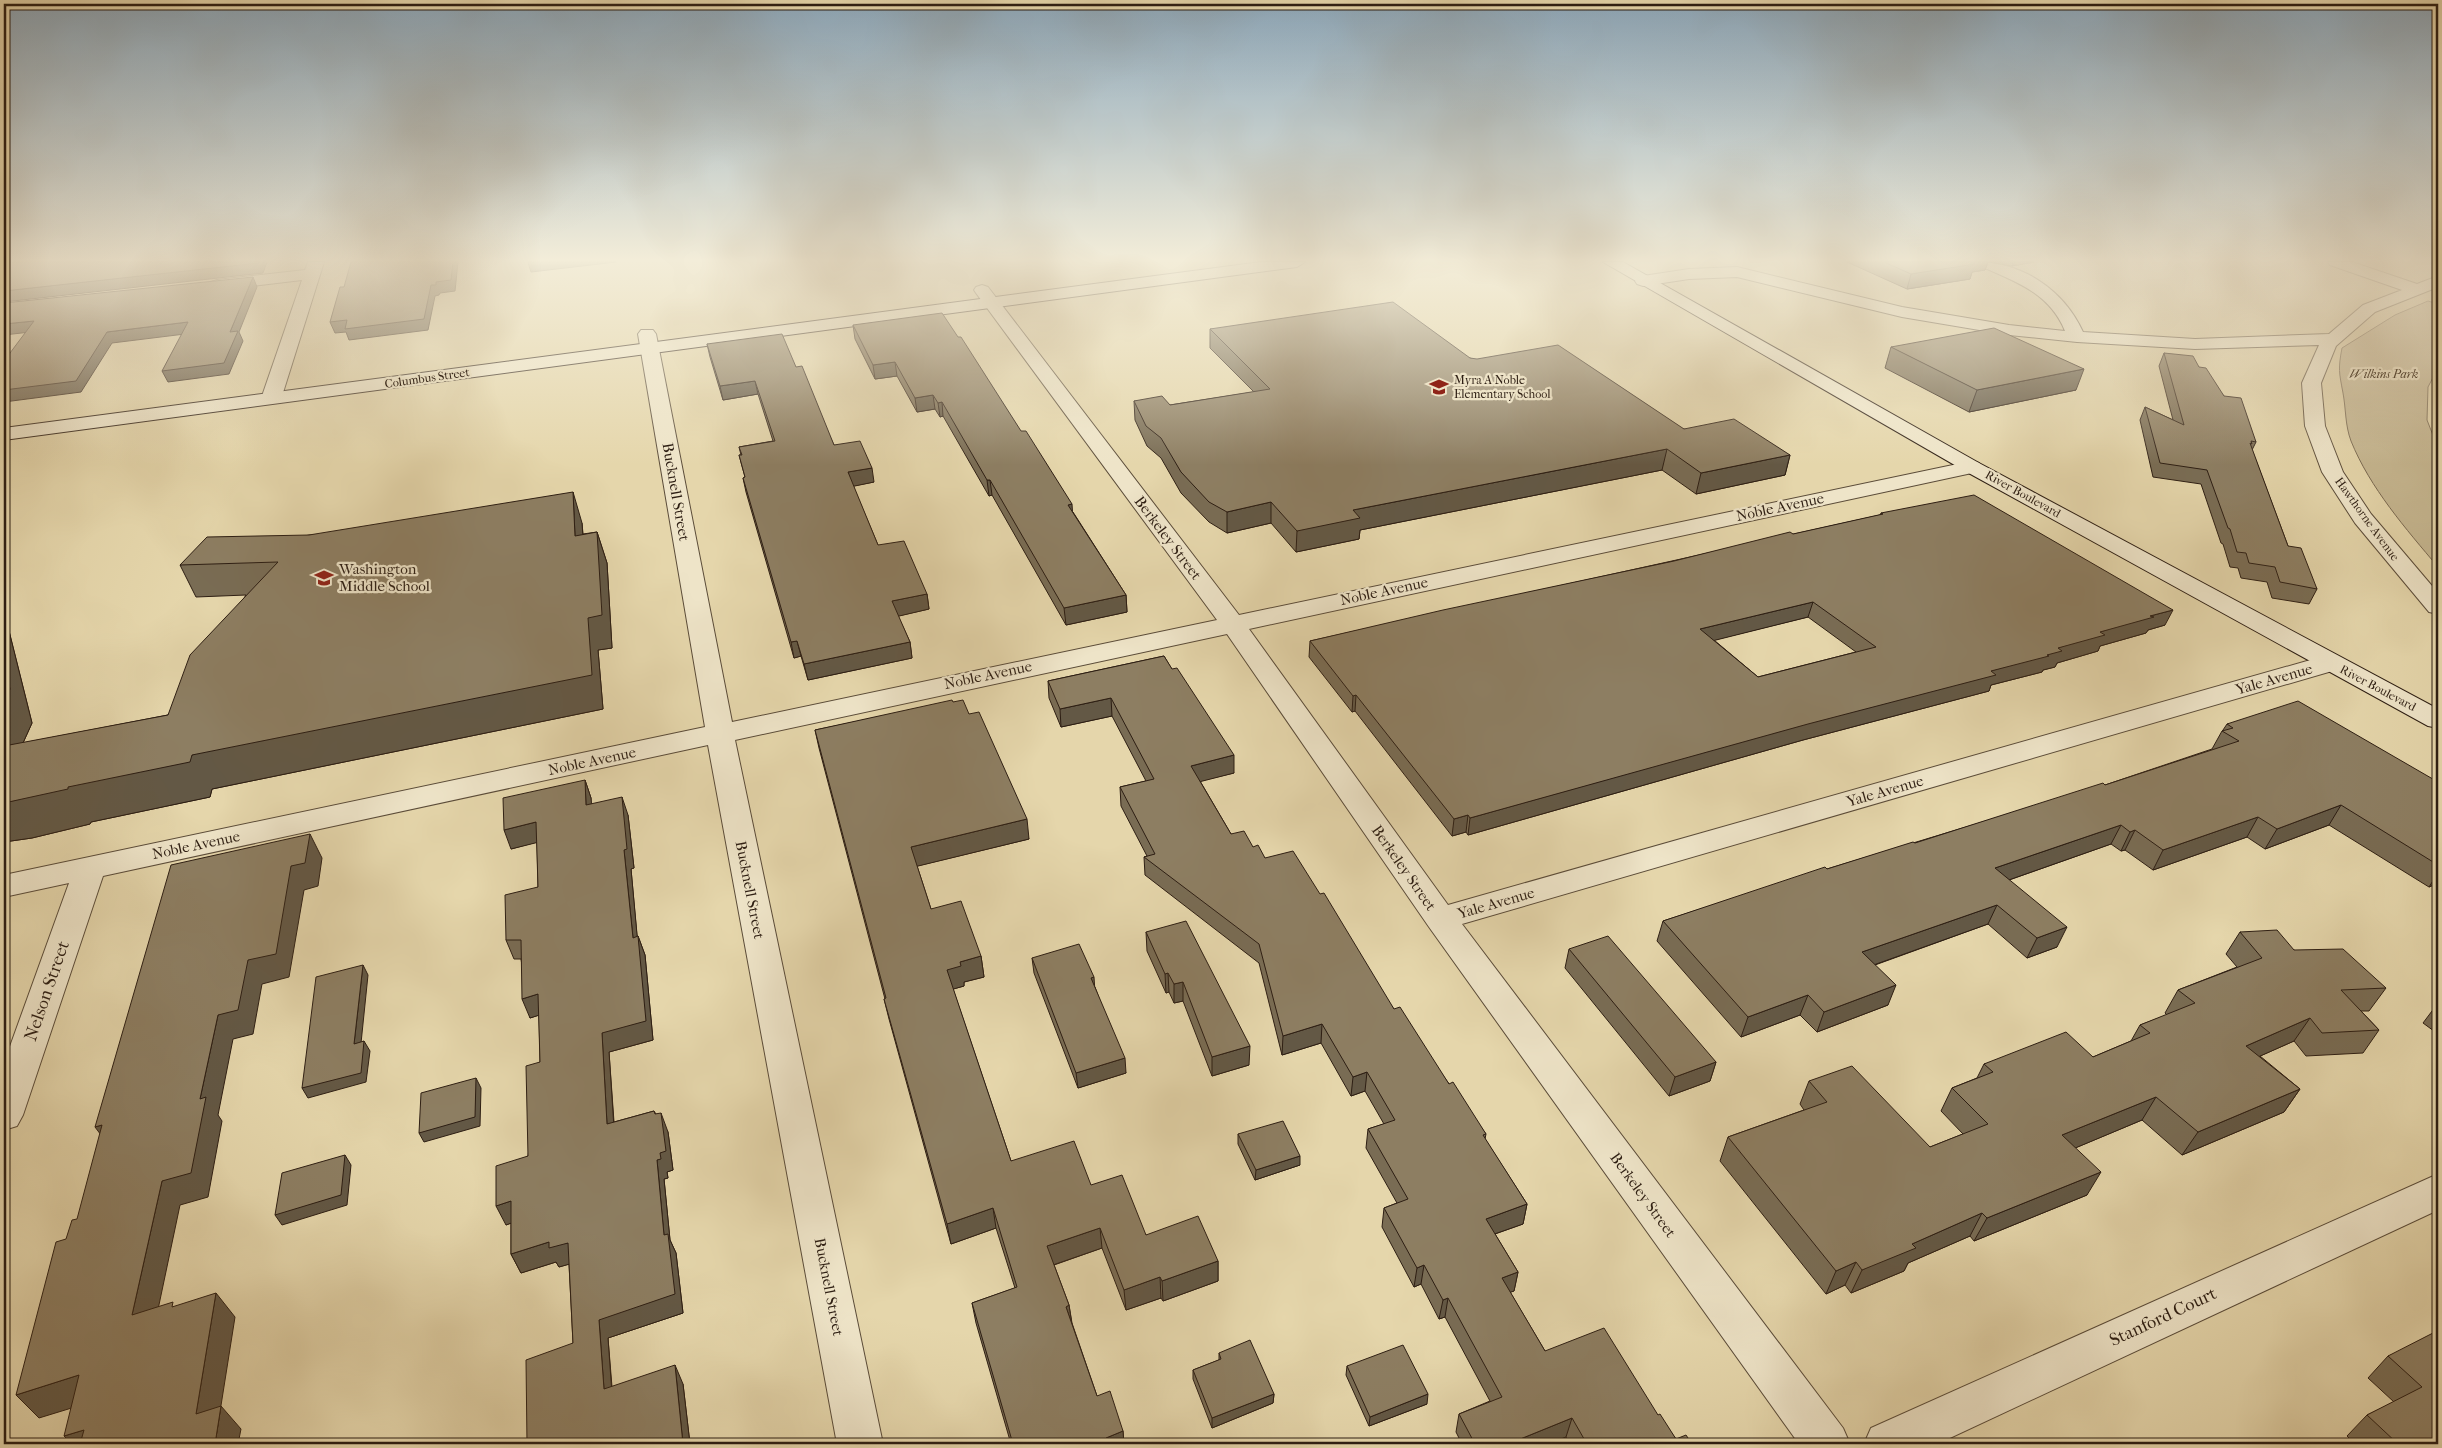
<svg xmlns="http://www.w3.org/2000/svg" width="2442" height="1448" viewBox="0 0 2442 1448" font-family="'IM FELL French Canon',serif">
<rect width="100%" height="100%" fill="#e5d6ab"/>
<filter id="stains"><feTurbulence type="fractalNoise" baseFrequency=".004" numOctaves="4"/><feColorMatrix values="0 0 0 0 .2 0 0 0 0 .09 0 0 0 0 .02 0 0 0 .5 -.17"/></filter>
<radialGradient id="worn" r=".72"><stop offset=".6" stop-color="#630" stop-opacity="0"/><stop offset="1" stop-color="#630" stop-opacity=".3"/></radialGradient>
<!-- green -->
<path fill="#c6b791" stroke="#7a6a52" d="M2428,301L2438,304V368L2428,387L2427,420L2438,448V567C2406,529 2370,488 2351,441C2345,425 2346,409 2343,393C2339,372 2338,369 2342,348L2395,315Z"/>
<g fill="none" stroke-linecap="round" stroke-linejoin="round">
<!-- minor casing -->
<g stroke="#5b4c39" stroke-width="2">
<path id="minor" d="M308,262H324L281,399L278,403H264L261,399L302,280L217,290L211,288L209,285L211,282L217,280L305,270Z
M1976,262C2023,262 2064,290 2083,332L2195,339L2329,334L2363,305L2402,290L2330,265L2328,262H2352L2417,284L2438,276V287L2375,312L2336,346L2321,383L2325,426L2343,472L2371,514L2438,593V614L2429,612L2355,523L2322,472L2305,426L2302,383L2319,345L2195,349L2077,342L2009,335L1902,317L1737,277L1689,279L1643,286L1637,284L1635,281L1637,278L1643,276L1689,269L1737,267L1902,307L2009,325L2065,331C2049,292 2014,281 1978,265Z
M982,285L988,287L1239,615L1972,461L1979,463L1982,467L1979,471L1972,473L1249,629L1448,905L2321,657L2330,655L2339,657L2343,663L2339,669L1462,924L1843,1428L1850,1444H1799L1429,927L1227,634L735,740L883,1444H837L708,745L103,876L23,1115L17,1126L4,1130V1063L69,883L4,897V875L705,727L638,334L641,330H653L656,334L732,722L1217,620L976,293L974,290L976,287Z
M2438,1174V1210L1937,1444H1864L1871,1428Z"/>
</g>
<!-- secondary casing -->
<g stroke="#2d1e13" stroke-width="2">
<path id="secondary" d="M1261,262H1305L1297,267L4,440V428Z
M1603,262H1623L1979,463L2438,709V728L2428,726L1965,471Z"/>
</g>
<!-- minor -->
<use href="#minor" fill="#eee4c8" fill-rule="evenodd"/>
<!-- secondary -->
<use href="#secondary" fill="#eee4c8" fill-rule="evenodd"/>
</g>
<!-- wall -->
<path fill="#796c54" stroke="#2d1e13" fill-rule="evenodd" d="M1847,262H1988L1985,270L1972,272L1970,279L1907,289Z
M1989,262H2034L2012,266Z
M853,325L1073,512L1126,595L1127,612L1066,625L992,495L989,496L943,416L940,417L935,409L917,412L897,376L875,379L855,339Z
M1210,329L1470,358L1684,429L1790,455L1785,475L1696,494L1662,470L1360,530L1359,539L1296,552L1271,523L1227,533L1209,522L1181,493L1161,458L1147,446L1135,420L1134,401L1170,405L1254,392L1210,348Z
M707,344L796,367L834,445L874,482L853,486L878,545L927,594L929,609L898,616L910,642L912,658L808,680L801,656L794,658L746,492L743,478L745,477L739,455H741L739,447L773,441L758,394L723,400L710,357Z
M1891,347L2076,390L1969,412L1885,368Z
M2164,353L2199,367L2224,396L2256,442L2252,450L2288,546L2317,589L2309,604L2272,598L2267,582L2241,578L2238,568L2230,567L2223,544L2221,543L2201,484L2153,477L2140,420L2145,407L2173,420L2159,366Z
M1881,513L2165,625L2148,630L2146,633L2100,646L2098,651L2057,663L2055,667L2043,670L2042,672L1991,685L1989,691L1803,740L1468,835L1466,832L1452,836L1355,711L1352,712L1309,657L1310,641L1880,515ZM1808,617L1856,652L1758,677L1714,640Z
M582,523L583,534L597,532L607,563L612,648L598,650L603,709L212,789L210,797L91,822L90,824L32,838L4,842V618L7,623L32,723L23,743L168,715L246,595L196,597L180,565L309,535Z
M1164,656L1234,773L1200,781L1231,834L1253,847L1265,858L1394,1009L1486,1134L1485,1139L1527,1204L1523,1224L1495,1234L1518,1272L1514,1291L1510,1292L1545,1351L1658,1415L1676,1439L1692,1444H1571L1566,1437L1548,1444H1462L1456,1432L1459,1414L1490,1401L1445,1317L1439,1319L1421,1284L1414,1287L1382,1227L1384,1208L1397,1203L1366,1148L1368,1129L1384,1124L1365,1091L1351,1096L1321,1043L1282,1055L1259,963L1145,875L1144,857L1147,856L1121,806L1120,787L1146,781L1112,716L1061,727L1049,698L1048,681Z
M953,702L969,714L1029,839L917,866L931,909L981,956L984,977L964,982V986L953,989L1011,1161L1091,1185L1146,1235L1218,1261V1281L1163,1301L1161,1298L1126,1310L1102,1248L1054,1265L1069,1305L1072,1323L1097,1396L1123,1431L1124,1444H1011L976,1323L972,1303L1015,1288L996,1228L951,1244L889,1019L884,999H885L819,748L815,730Z
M2227,724L2438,782V883L2429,887L2329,825L2265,849L2247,837L2153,870L2125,850L2121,851L2111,844L2009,880L2057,947L2027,958L1988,924L1875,965L1888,1005L1817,1032L1800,1015L1741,1037L1657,941L1663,921L1827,869L2105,785L2212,749L2222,731L2223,730Z
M585,780L591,798V804L628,815L634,868L631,869L637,936H638L645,955L653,1040L609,1052L614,1122L654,1111L668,1132L673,1170L667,1172L668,1178L664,1179L670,1240L676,1253L683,1313L608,1338L612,1387L683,1384L690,1444H527L573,1343L569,1264L559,1267L556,1262L521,1273L511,1254V1223L506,1225L528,1156L540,1062L539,1015L530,1018L521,959H514L506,940L538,887L537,842L511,849Z
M1146,932L1249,1065L1212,1076L1183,1001L1174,1003L1169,992L1166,993L1147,951Z
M2240,932L2294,950L2386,988L2369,1011H2361L2379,1030L2363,1053L2306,1056L2294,1041L2260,1056L2300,1089L2284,1112L2182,1155L2142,1120L2075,1148L2087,1195L1974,1241L1970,1236L1908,1263L1904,1271L1851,1293L1845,1285L1826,1294L1720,1161L1728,1137L1804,1110L1800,1104L1809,1081L1930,1147L1963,1134L1941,1111L1952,1088L1977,1078L1984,1064L2093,1057L2131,1041L2140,1025L2167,1015L2165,1013L2178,990L2237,967L2226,954Z
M1569,949L1716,1062L1710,1081L1669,1096L1565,968Z
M1032,958L1095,987L1126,1073L1078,1088L1034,973Z
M2438,1003V1034L2423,1023Z
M1238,1134L1300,1165L1255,1180L1238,1144Z
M2438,1339V1444H2355L2347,1436L2367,1415L2394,1402L2368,1378L2388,1356Z
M1219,1353L1274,1394L1273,1403L1212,1428L1193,1379V1370L1219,1360Z
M1347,1366L1427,1404L1369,1426L1346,1375Z"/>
<!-- shaded-wall -->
<path fill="#635845" stroke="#2d1e13" d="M259,262H267L263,273L4,302V291Z
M453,262H458L455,291L440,293L439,295L435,296L428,330L349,340L346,332L335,333L330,322L436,282Z
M528,262H616L531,272Z
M1964,262H1988L1985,270L1972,272L1970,279L1907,289L1911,274Z
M2013,262H2034L2012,266Z
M253,277L257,287L239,332L243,341L229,374L168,382L162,371L230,332Z
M34,321L39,331L4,335V324Z
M188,322L193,333L112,343L81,392L4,402V390L107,332Z
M895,362L897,376L875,379L873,365Z
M2084,369L2076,390L1969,412L1977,390Z
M755,381L758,394L723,400L720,386Z
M933,395L935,409L917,412L915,398Z
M942,402L943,416L940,417L938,403Z
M1667,449L1662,470L1360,530L1359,539L1296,552L1297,531L1353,510Z
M1790,455L1785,475L1696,494L1701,473Z
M872,468L874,482L850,487L848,472Z
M987,480H990L992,495L989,496Z
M573,492L582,523L585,567L575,536Z
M1271,502V523L1227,533V512Z
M1072,504L1073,520L1068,505Z
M597,532L607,563L612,648L598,650L603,709L212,789L210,797L91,822L90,824L32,838L4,842V803L192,755L588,618Z
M927,594L929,609L895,617L892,601Z
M1126,595L1127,612L1066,625L1064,608Z
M1813,602L1808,617L1696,645L1700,629Z
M2173,610L2165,625L2148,630L2146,633L2100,646L2098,651L2057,663L2055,667L2043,670L2042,672L1991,685L1989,691L1803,740L1468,835L1470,818L2047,655L2058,648L2100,632L2150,616Z
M4,618L7,623L32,723L4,785Z
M797,641L801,656L794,658L791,642Z
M910,642L912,658L808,680L804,664Z
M1356,695L1355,711L1352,712L1353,696Z
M1111,698L1112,716L1061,727L1060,709Z
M1234,755V773L1191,784V766Z
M585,780L591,798L593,823L586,805Z
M622,797L628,815L634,868L631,869L639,956L633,938L624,850Z
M2341,805L2329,825L2265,849L2277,829Z
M1468,815L1466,832L1452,836L1454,819Z
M2258,817L2247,837L2153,870L2163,850Z
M1027,819L1029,839L914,867L911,847Z
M536,822L543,841L511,849L504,830Z
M2121,825L2111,844L1986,888L1995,868Z
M2135,830L2125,850L2121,851L2130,832Z
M310,834L322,858L318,886L304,890L289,977L262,984L253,1034L233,1039L218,1115L222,1121L208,1197L180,1205L152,1338L132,1315L162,1181L200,1099L218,1015L248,960L291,866Z
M2438,873V883L2429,887Z
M1997,905L1988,924L1854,972L1862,952Z
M2067,927L2057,947L2027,958L2037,938Z
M638,936L645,955L653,1040L609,1052L615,1143L607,1124L602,1033Z
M981,956L984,977L964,982V986L950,990L947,970L960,962Z
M363,965L368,975L360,1053L354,1044Z
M1168,973L1169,992L1166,993L1165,974Z
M1094,977L1095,992L1091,978Z
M1183,982V1001L1174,1003V984Z
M1896,985L1888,1005L1817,1032L1824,1012Z
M538,994L546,1013L530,1018L522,999Z
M1808,995L1800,1015L1741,1037L1748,1017Z
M2310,1018L2294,1041L2231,1069L2246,1046Z
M1322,1024L1321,1043L1282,1055L1283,1036Z
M364,1041L370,1051L366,1082L308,1098L302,1088Z
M1250,1046L1249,1065L1212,1076V1057Z
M1125,1058L1126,1073L1078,1088L1076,1073Z
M1716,1062L1710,1081L1669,1096L1675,1077Z
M1367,1072L1365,1091L1351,1096L1353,1077Z
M476,1078L481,1088L480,1126L424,1142L419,1133Z
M2300,1089L2284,1112L2182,1155L2198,1132Z
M2156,1097L2142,1120L2049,1159L2062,1135Z
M661,1113L668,1132L673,1170L667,1172L668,1178L664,1179L670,1240L676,1253L683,1313L608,1338L613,1408L604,1389L599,1320L664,1235L657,1160L660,1153Z
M102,1125L113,1151L95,1127Z
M345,1155L351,1165L347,1205L282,1225L275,1215Z
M1300,1156V1165L1255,1180L1256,1170Z
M2101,1172L2087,1195L1974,1241L1987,1218Z
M511,1201L520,1220L506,1225L496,1206Z
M1527,1204L1523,1224L1483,1238L1486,1219Z
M993,1208L996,1228L951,1244L947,1224Z
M1982,1213L1970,1236L1908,1263L1904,1271L1851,1293L1862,1270L1912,1244Z
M1100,1228L1102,1248L1050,1266L1047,1246Z
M549,1242L568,1243L577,1262L559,1267L556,1262L521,1273L511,1254Z
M1218,1261V1281L1163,1301L1162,1281Z
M1856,1262L1845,1285L1826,1294L1836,1271Z
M1424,1265L1421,1284L1414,1287L1417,1268Z
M1518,1272L1514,1291L1498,1297L1502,1278Z
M1160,1277L1161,1298L1126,1310L1124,1290Z
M216,1293L235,1317L216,1437L196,1414Z
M1448,1298L1445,1317L1439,1319L1443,1300Z
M1069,1305L1072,1325L1066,1307Z
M675,1365L683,1384L690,1444H683Z
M79,1375L101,1399L39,1418L16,1395Z
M1274,1394L1273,1403L1212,1428V1418Z
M1428,1394L1427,1404L1369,1426L1370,1417Z
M221,1406L241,1429L238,1444H215Z
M1572,1418L1566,1437L1548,1444H1508Z
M84,1430L98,1444H72L64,1436Z
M1123,1431L1124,1444H1106V1438Z"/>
<!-- building -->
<path fill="#8d7e62" stroke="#2d1e13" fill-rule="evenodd" d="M4,262H259V263L4,291Z
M351,262H453L451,280L436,282V285H431L424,319L345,329L347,320L330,322L340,287H344Z
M1884,262H1971L1975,264L1911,274Z
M253,277L230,332L238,331L224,363L162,371L188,322L107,332L76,381L4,390V361L34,321L4,324V303Z
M1393,302L1470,358L1477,359L1558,345L1684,429L1734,419L1790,455L1701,473L1667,449L1353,510L1360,518L1297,531L1271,502L1227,512L1209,502L1181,472L1161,438L1146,426L1134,401L1162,396L1170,405L1270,389L1210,329Z
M942,313L958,337H961L1021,431H1026L1072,504L1068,505L1126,595L1064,608L990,480H987L942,402L938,403L933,395L915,398L895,362L873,365L853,325Z
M1994,328L2084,369L1977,390L1891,347Z
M782,334L796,367L802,366L834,445L860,441L872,468L848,472L878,545L904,541L927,594L892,601L910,642L804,664L797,641L791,642L743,478L745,477L739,455H742L739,447L775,441L755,381L720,386L707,344Z
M2164,353L2193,356L2199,367L2206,368L2224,396L2241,398L2256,442L2251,441L2252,444L2250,443L2288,546L2301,548L2317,589L2280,582L2275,567L2249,563L2246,553L2237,552L2230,529L2228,528L2207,470L2160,463L2145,407L2184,425Z
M573,492L575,536L597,532L602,615L588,618L592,675L192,755L190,762L68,787V789L4,803V746L168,715L190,655L278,562L180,565L207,537L309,535Z
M1974,495L2173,610L2150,616L2154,617L2100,632L2105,635L2058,648L2062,651L2047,655L2049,656L1991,671L1996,675L1808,724L1470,818L1468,815L1454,819L1356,695L1353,696L1310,641L1443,610L1674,561L1790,532L1793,534L1883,514L1881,513ZM1813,602L1876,647L1758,677L1700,629Z
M1164,656L1172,669L1177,668L1234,755L1191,766L1231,834L1244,831L1253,847L1258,845L1265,858L1293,851L1320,894L1324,893L1394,1009L1400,1007L1449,1084L1453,1082L1486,1134L1483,1135L1527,1204L1486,1219L1518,1272L1502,1278L1545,1351L1604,1328L1658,1415L1660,1414L1676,1439L1686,1435L1692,1444H1587L1572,1418L1508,1444H1475L1459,1414L1502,1397L1448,1298L1443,1300L1424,1265L1417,1268L1384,1208L1408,1199L1368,1129L1395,1120L1367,1072L1353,1077L1322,1024L1283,1036L1259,944L1144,857L1155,854L1120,787L1154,779L1111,698L1060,709L1048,681Z
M4,662L10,689L4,703Z
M952,700L953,702L963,700L969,714L979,712L1027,819L911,847L931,909L961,901L981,956L960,962L961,966L947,970L1011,1161L1074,1141L1091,1185L1122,1175L1146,1235L1198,1216L1218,1261L1162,1281L1160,1277L1124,1290L1100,1228L1047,1246L1069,1305L1066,1307L1097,1396L1110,1391L1123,1431L1106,1438L1108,1444H1013L972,1303L1017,1287L993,1208L947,1224L884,999L886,998L815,730Z
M2298,701L2438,782V865L2341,805L2277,829L2258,817L2163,850L2135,830L2130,832L2121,825L1995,868L2067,927L2037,938L1997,905L1862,952L1896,985L1824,1012L1808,995L1748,1017L1663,921L1825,867L1827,869L1913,842L1915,843L2103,783L2105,785L2239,741L2222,731L2233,728L2227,724Z
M585,780L586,805L622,797L627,849L624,850L633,938L638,936L646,1021L602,1033L607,1124L654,1111L655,1114L661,1113L666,1151L660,1153L661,1159L657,1160L664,1235L668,1234L675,1294L599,1320L604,1389L675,1365L683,1444H527L526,1360L573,1343L568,1243L549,1248V1242L511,1254V1201L496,1206V1166L528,1156L526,1066L540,1062L538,994L522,999L521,940H506L505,895L538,887L536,822L504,830L503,798Z
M310,834L305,863L291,866L276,954L248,960L238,1010L218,1015L200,1099L206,1097L191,1173L162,1181L132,1315L173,1302L172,1307L216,1293L196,1414L221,1406L215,1444H80L84,1430L64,1436L79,1375L16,1395L56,1242L66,1239L72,1220L77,1219L102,1125L95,1127L171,865Z
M1186,921L1250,1046L1212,1057L1183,982L1174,984L1168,973L1165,974L1146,932Z
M2277,930L2294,950L2343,949L2386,988L2341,990L2379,1030L2322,1033L2310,1018L2246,1046L2300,1089L2198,1132L2156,1097L2062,1135L2101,1172L1987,1218L1982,1213L1912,1244L1916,1248L1862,1270L1856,1262L1836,1271L1728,1137L1827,1102L1809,1081L1852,1066L1930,1147L1988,1124L1952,1088L1993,1072L1984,1064L2066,1032L2093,1057L2150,1033L2140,1025L2195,1003L2178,990L2262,958L2240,932Z
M1608,936L1716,1062L1675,1077L1569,949Z
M1079,944L1094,977L1091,978L1125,1058L1076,1073L1032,958Z
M363,965L354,1044L364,1041L361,1073L302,1088L316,977Z
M476,1078L475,1117L419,1133L421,1093Z
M1283,1121L1300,1156L1256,1170L1238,1134Z
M345,1155L341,1195L275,1215L282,1173Z
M2433,1333L2438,1339V1444H2398L2367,1415L2422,1387L2388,1356Z
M1250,1340L1274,1394L1212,1418L1193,1370L1221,1359L1219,1353Z
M1403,1345L1428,1394L1370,1417L1347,1366Z"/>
<!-- sky -->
<linearGradient id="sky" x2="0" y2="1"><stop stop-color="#8da8bb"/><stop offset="0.56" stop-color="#f3edd9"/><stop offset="1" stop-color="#f3edd9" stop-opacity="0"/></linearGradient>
<rect width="2442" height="465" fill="url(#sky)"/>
<!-- icons -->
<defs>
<g id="school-bare" transform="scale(1.5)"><path d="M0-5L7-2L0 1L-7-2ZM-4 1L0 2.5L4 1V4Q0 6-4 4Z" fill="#8f2418" stroke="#eee4c8" stroke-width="2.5" paint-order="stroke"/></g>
</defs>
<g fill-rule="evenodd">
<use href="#school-bare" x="1439" y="387"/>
<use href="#school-bare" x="324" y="578"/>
</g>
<g text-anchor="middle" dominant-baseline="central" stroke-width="4.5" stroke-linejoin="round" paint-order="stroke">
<!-- far-park labels -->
<g font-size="12" font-style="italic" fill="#5b4c39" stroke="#eee4c8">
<text x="2384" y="374">Wilkins Park</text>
</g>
<!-- far-street labels -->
<g font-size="12" fill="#2d1e13" stroke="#eee4c8">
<text transform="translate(427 378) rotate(-8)">Columbus Street</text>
<text transform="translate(2023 494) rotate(29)">River Boulevard</text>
<text transform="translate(2367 519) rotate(54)">Hawthorne Avenue</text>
<text transform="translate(2378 688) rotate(28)">River Boulevard</text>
</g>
<!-- far-poi labels -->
<g font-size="12" fill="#2d1e13" stroke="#eee4c8" text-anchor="start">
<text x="1454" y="380">Myra A Noble<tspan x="1454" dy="14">Elementary School</tspan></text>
</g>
<!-- street labels -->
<g font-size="15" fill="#2d1e13" stroke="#eee4c8">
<text transform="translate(676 492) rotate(80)">Bucknell Street</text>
<text transform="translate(1780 507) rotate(-12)">Noble Avenue</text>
<text transform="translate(1168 538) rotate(53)">Berkeley Street</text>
<text transform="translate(1384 591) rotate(-12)">Noble Avenue</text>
<text transform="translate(988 675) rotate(-12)">Noble Avenue</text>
<text transform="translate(2274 679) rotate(-16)">Yale Avenue</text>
<text transform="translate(592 761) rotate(-12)">Noble Avenue</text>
<text transform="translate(1885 791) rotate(-16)">Yale Avenue</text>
<text transform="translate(196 845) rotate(-12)">Noble Avenue</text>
<text transform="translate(1404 868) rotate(55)">Berkeley Street</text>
<text transform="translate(750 890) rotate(79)">Bucknell Street</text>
<text transform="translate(1496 903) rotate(-16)">Yale Avenue</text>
<text transform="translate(1643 1195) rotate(54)">Berkeley Street</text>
<text transform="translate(829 1287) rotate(79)">Bucknell Street</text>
</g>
<!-- poi labels -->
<g font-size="15" fill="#2d1e13" stroke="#eee4c8" text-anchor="start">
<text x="339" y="569">Washington<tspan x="339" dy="17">Middle School</tspan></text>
</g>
<!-- near-street labels -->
<g font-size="18" fill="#2d1e13" stroke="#eee4c8">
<text transform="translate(47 991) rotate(-71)">Nelson Street</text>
<text transform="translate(2163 1317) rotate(-25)">Stanford Court</text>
</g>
</g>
<!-- margin -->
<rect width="2442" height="1448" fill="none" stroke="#e5d6ab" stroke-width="20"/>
<rect x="5" y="5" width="2432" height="1438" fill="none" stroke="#2d1e13" stroke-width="2.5"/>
<rect x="10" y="10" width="2422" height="1428" fill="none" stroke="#2d1e13"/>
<rect width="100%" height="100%" filter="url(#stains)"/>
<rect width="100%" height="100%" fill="url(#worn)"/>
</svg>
